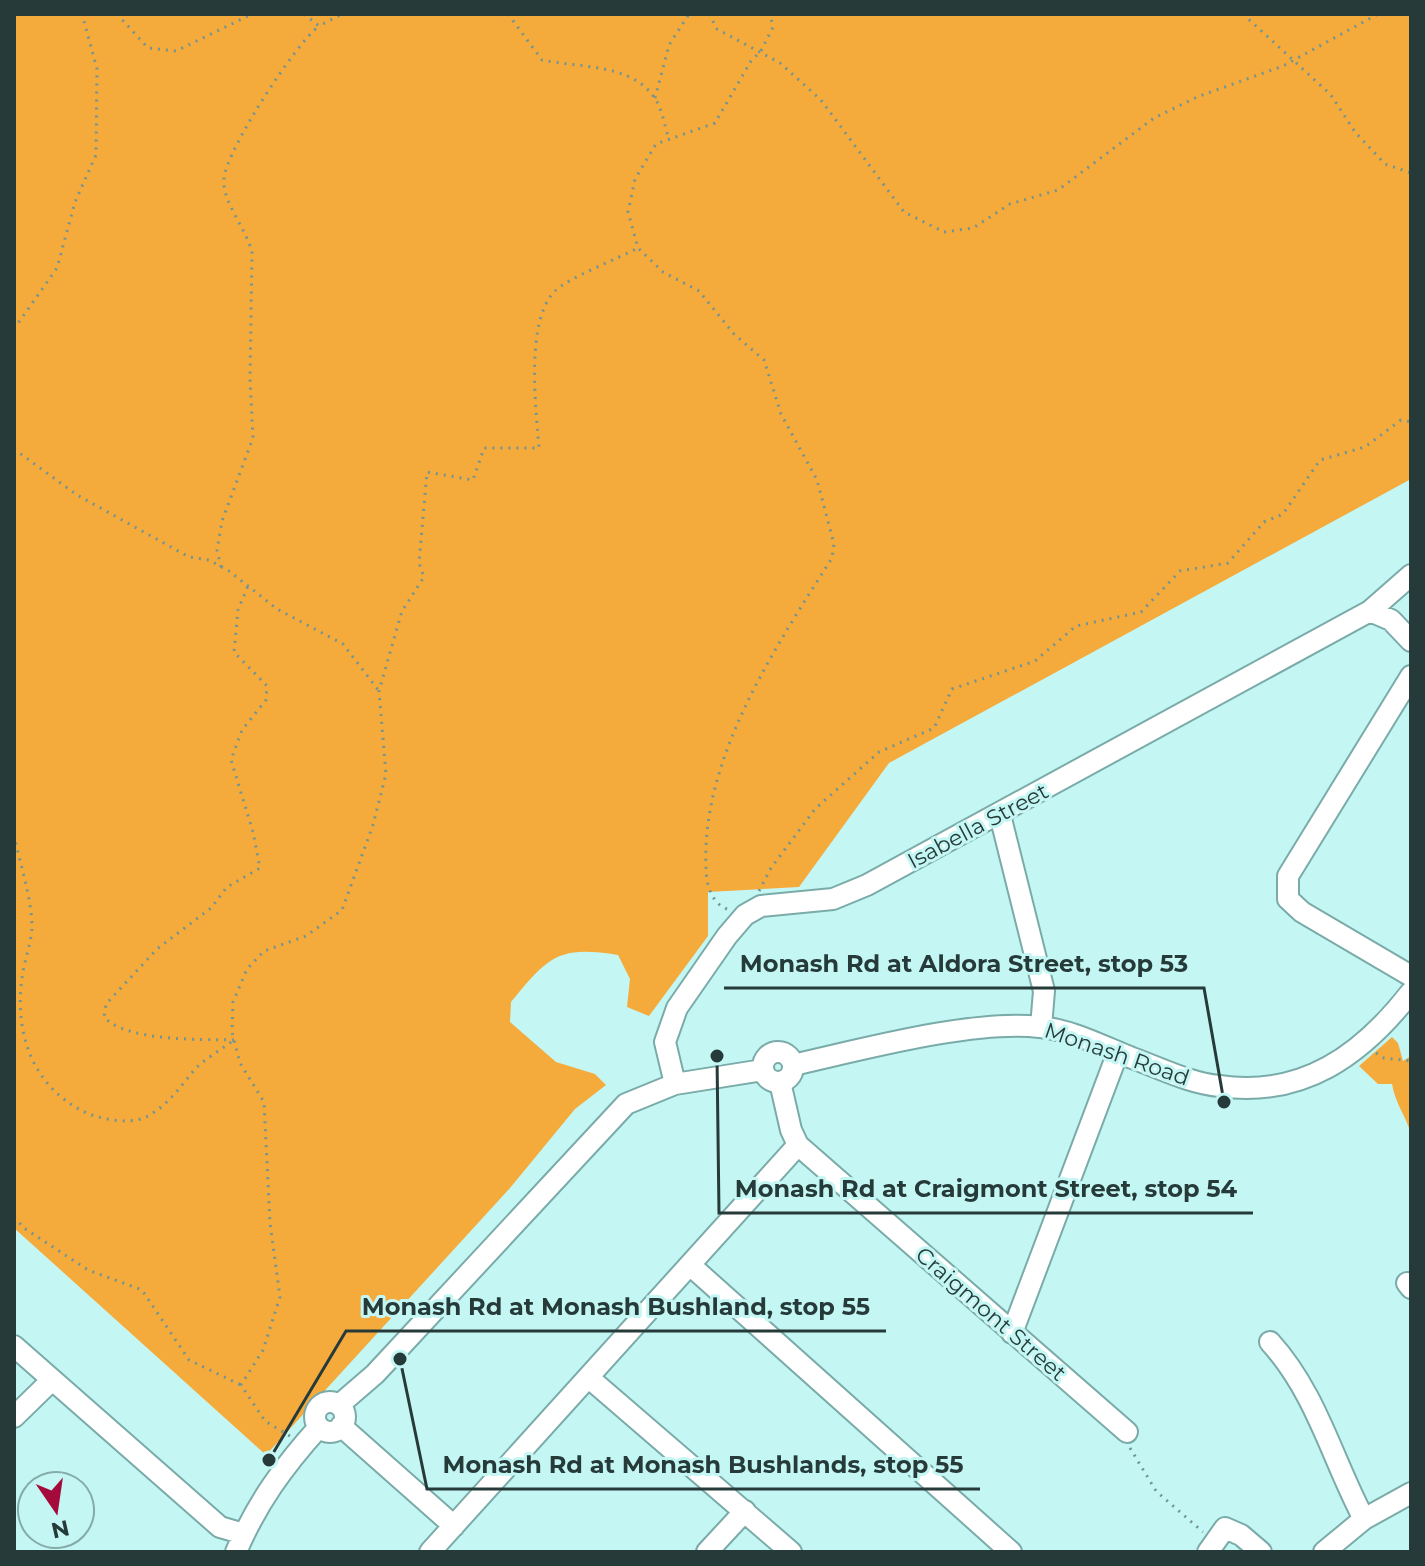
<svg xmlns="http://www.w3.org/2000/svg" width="1425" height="1566" viewBox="0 0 1425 1566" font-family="Montserrat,sans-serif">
<rect width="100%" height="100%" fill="#c4f7f4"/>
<!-- forest -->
<path fill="#f5aa3c" d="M14,14H1411V479L889,763L799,887L708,892V936L649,1016L627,1007L630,979L618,955C558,945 548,957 511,1002L510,1022L556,1062L595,1074L606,1085L575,1109L510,1188L266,1455L14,1228Z
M1392,1037L1398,1043L1403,1061L1411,1056V1134C1406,1116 1395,1103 1392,1084H1378L1359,1066Z"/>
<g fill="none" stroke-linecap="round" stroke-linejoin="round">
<!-- minor casing -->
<g stroke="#7aaba9" stroke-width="24">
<path id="minor" d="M1370,611L1391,620L1411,641
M1411,676L1288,876V899L1302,912L1411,976
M1000,815L1044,991L1041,1027
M763 1067a15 15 0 1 1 30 0a15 15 0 1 1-30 0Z
M793,1065C860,1050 974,1019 1040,1027C1072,1030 1102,1046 1132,1058C1160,1068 1189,1083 1219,1086C1303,1098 1362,1055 1411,992
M780,1082L791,1130L798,1145L1127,1432
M675,1084L665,1042L677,1008L727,936L745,915L761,906L833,899L867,885L1370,611L1411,575
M690,1265L1011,1552
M1407,1283L1411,1288
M1012,1333L1118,1052
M1270,1342C1317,1394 1332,1459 1364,1519
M14,1346L220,1527L244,1534
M588,1377L791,1552
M315 1417a15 15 0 1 1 30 0a15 15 0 1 1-30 0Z
M339,1405L375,1374L626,1104L675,1084L763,1070
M14,1417L52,1380
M341,1426L454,1526
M236,1552C257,1503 283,1467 319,1427
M430,1552L798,1145
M707,1552L745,1511
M1208,1552L1225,1528L1241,1535L1261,1552
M1324,1552L1364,1519L1411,1493"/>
</g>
<!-- path -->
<path stroke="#729593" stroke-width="3" stroke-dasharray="2 6" stroke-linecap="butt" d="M117,14L148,48L176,51L252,14
M304,14L319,26L342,14
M508,14L542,60C579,68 630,63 654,97C662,108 665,127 669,140
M709,14L717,29L780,63L821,100L904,212L944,232L973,228L1010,204L1058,190L1154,118L1197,97L1283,66L1378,14
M1243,14L1331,95L1355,132L1385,164L1411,173
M655,98L669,45L689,14
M14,329L57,268L75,202L96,155L97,69L82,14
M14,449L77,495L189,557L209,560L229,571L277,609L343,644L379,691
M221,567L217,550L222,521L253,438L250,379L252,252C246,228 221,200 224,178C227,149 296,43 319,26
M14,835C20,864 31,896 32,925C32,942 24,961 22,978C14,1035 34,1090 89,1114C105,1120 132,1125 148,1116C168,1105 181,1086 195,1069C206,1058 222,1049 234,1040
M759,891L771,868L815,809L879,752L934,728L952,689L1035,661L1076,626L1141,612L1180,571L1228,563L1264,522L1283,514L1320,460L1365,447L1401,420L1411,422
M727,909C711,903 706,883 706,868C701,758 775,648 832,558L834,544L817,480L781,414L764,360L734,334L699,291L663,272L638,248L628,212L635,179L656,144L715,123L751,61L761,51L773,27L770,14
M234,1040C201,1039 127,1042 104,1017L106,1004L157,949L211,908L227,887L260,868L253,832L231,760L242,730L266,700L267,686L234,652L238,610L248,586
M1376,1053L1384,1058L1411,1061
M14,1217L24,1228L88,1270L142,1290L189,1360L241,1385
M290,1436L265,1421L241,1385L263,1350L280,1297L270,1223L264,1102L240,1063L232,1032L233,1002L247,969L264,951L306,936L342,910L373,825L386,774L379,691L402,611L424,577L419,563L427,472L473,480L484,448H539C536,408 525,321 555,291C568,278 619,258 638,248
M1130,1448L1156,1491L1203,1532"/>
<!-- minor -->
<use href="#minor" stroke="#fff" stroke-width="20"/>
</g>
<g text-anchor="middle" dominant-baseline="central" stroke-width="6" stroke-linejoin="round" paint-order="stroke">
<!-- street labels -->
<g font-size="22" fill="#263a39" stroke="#c4f7f4">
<text transform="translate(978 826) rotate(-28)">Isabella Street</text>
<text transform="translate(1117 1054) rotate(19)">Monash Road</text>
<text transform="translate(991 1314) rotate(41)">Craigmont Street</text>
</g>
</g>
<!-- callouts -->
<path fill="none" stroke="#263a39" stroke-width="3" d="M1224 1102L1204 988H724M717 1056L719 1213H1253M269 1460L346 1331H886M400 1359L427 1489H980"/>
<g fill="#263a39" stroke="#c4f7f4" stroke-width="3">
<circle cx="1224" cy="1102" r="8"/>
<circle cx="717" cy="1056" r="8"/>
<circle cx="269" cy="1460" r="8"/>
<circle cx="400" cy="1359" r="8"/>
</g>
<g font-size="24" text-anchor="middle" font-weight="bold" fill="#263a39" stroke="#c4f7f4" stroke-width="6" stroke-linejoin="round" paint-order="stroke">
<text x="964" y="972">Monash Rd at Aldora Street, stop 53</text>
<text x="986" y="1197">Monash Rd at Craigmont Street, stop 54</text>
<text x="616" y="1315">Monash Rd at Monash Bushland, stop 55</text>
<text x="703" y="1473">Monash Rd at Monash Bushlands, stop 55</text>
</g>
<!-- border -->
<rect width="1425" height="1566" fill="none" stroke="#263a39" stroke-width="32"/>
<!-- north arrow -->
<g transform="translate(56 1510) rotate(167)"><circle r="38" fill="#c4f7f4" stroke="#85aba9" stroke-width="2"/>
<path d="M0-6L14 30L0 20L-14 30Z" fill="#a50a3d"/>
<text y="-12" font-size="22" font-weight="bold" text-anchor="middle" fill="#263a39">N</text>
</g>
</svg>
